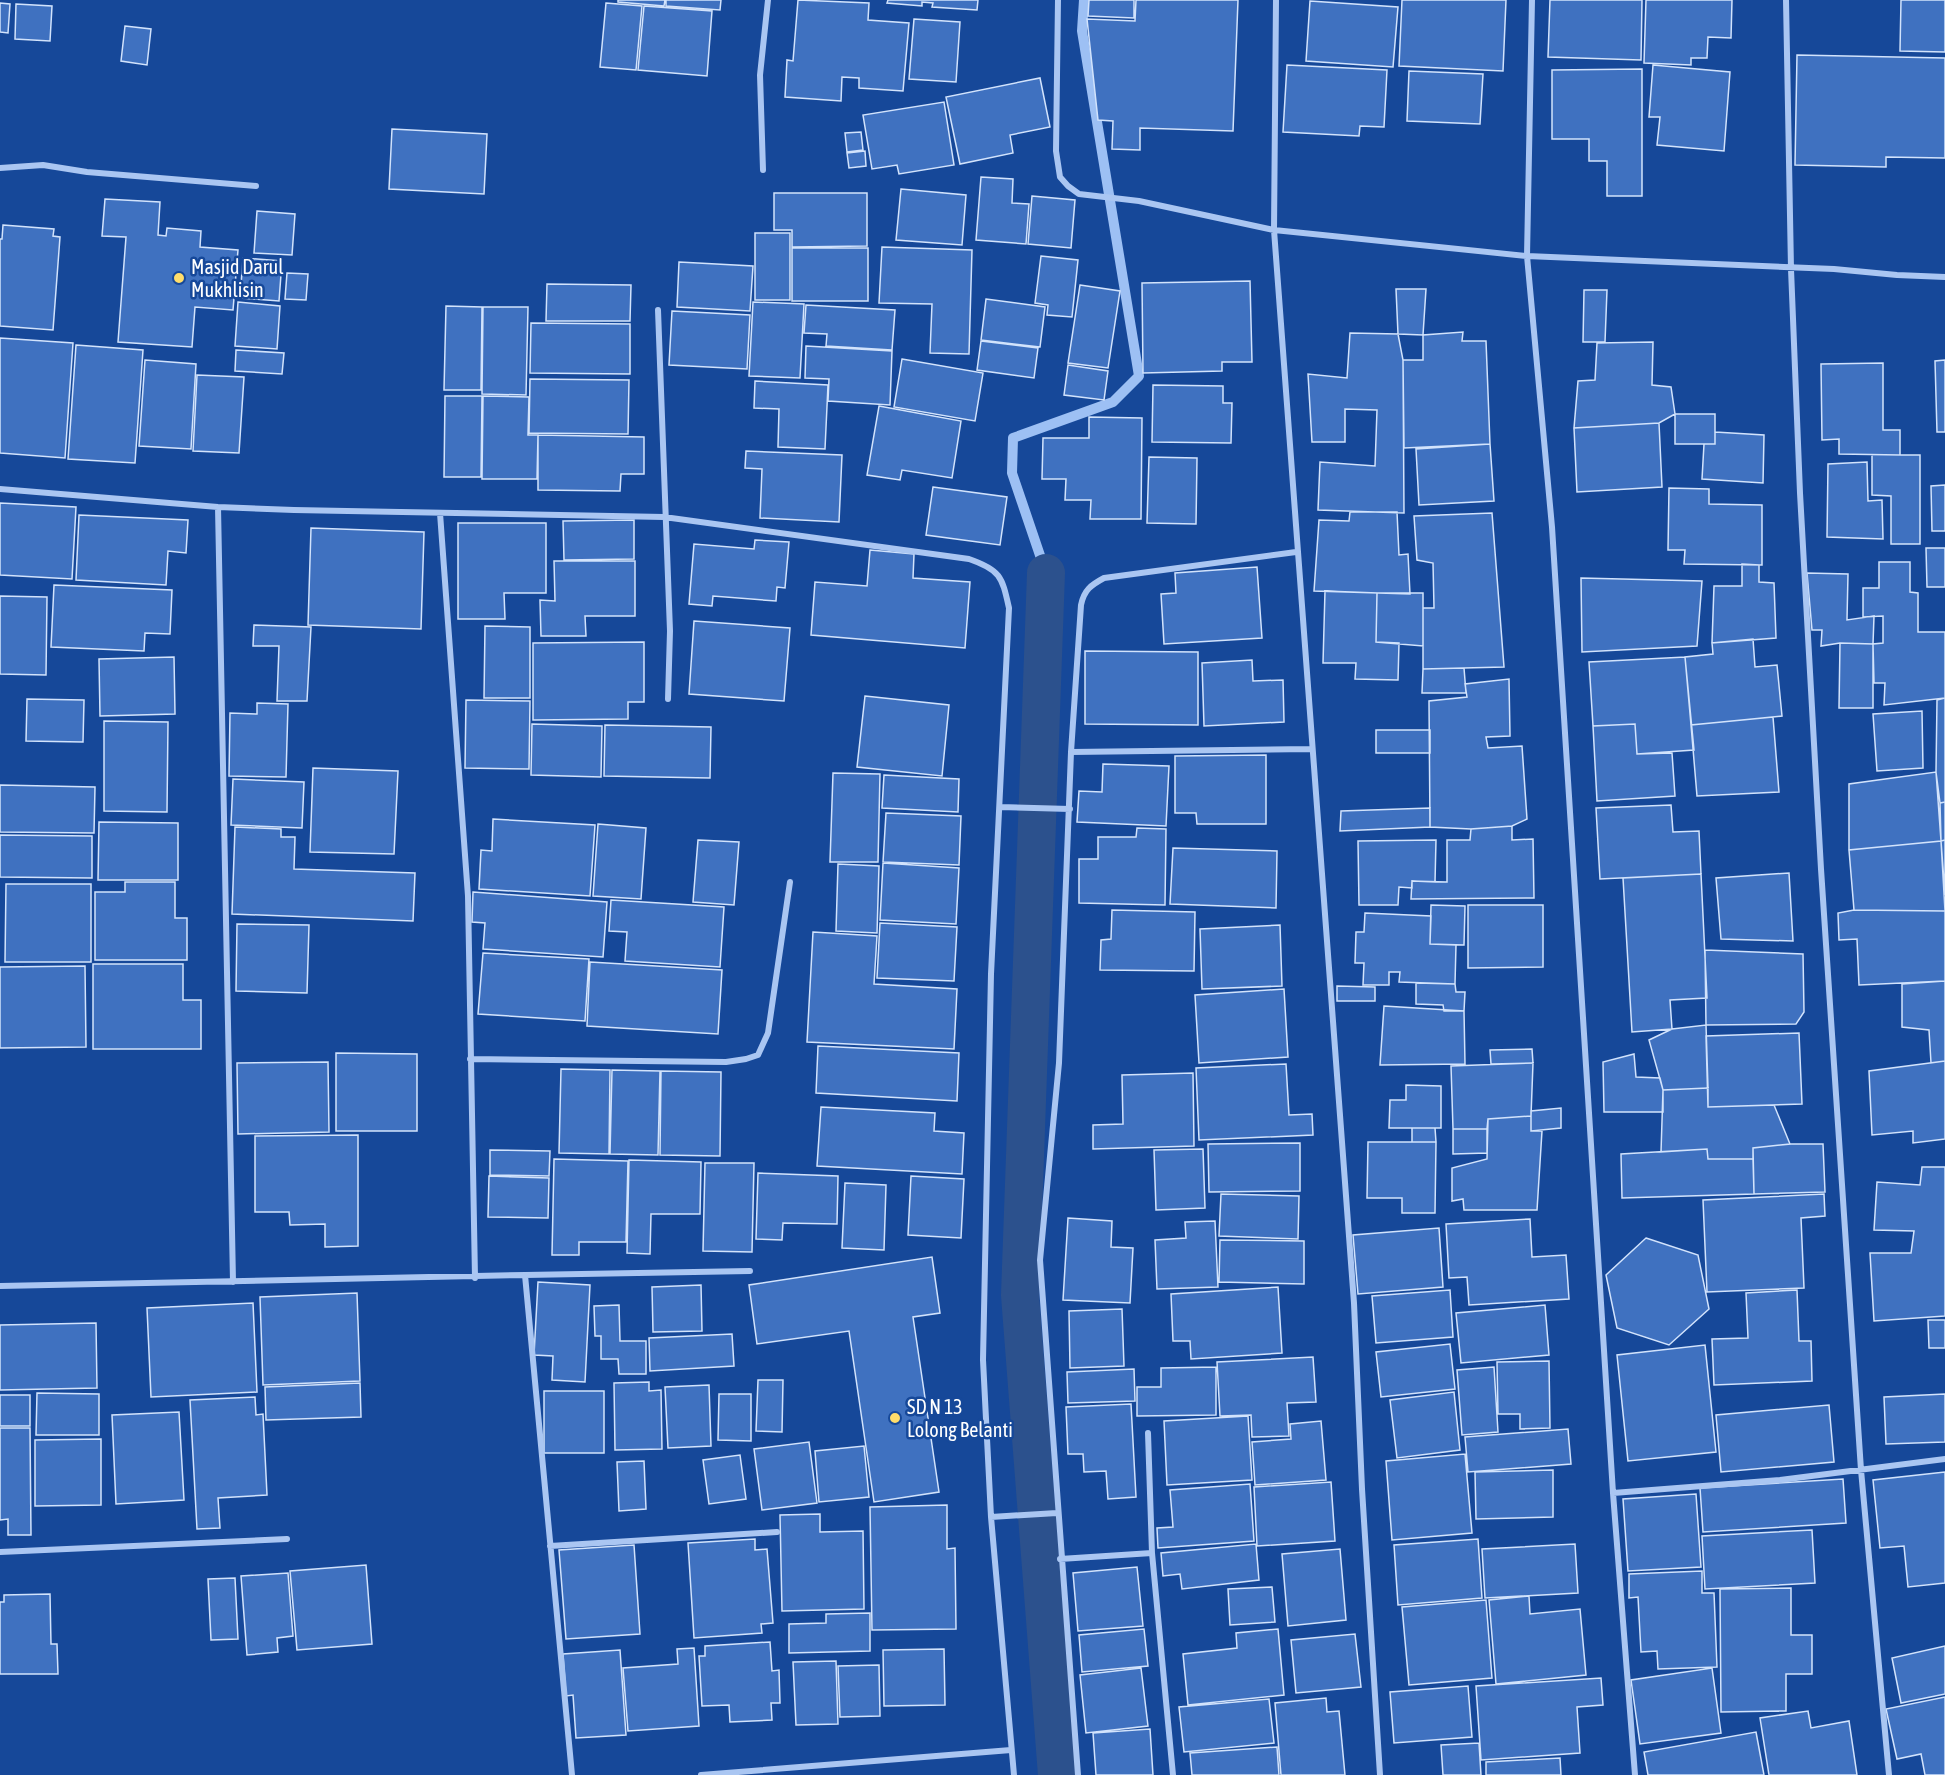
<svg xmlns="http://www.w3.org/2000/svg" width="1945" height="1775" viewBox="0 0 1945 1775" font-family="'Asap Condensed',sans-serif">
<rect width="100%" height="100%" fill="#164899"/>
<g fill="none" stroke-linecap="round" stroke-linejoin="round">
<!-- stream -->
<path stroke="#9dc0f4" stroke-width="10" d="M1046,573L1012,473L1013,438L1113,402L1139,376L1082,31L1084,0"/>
<!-- canal -->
<path stroke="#2c518d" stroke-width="38" d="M1046,573L1020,1295L1057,1775"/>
</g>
<!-- building -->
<path fill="#3f71c0" stroke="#d2e3fc" stroke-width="1.5" d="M618,0H665L664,6L618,2Z
M666,0H721L720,10L666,6Z
M798,0L869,3L868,20L909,23L903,91L859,88V78L842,77L841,101L785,97L787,60L793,61Z
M888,0H978L977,10L932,7L933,3L922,2V6L887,3Z
M1089,0H1134V18L1088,16Z
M1136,0H1238L1233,131L1140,128V150L1112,149L1113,121L1098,120L1087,19L1135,21Z
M1402,0H1506L1503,71L1399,66Z
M1550,0H1642L1641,60L1548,57Z
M1646,0H1732L1731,38L1708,37L1707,58H1691V65L1644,63Z
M1901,0H1945V52L1900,51Z
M1310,1L1398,7L1393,67L1306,61Z
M0,3L10,4L8,33L0,32Z
M606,3L642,6L636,70L600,67Z
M16,4L52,6L50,41L15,39Z
M644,6L712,11L707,76L638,70Z
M914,19L960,22L956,82L909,79Z
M125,26L151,29L147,65L121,61Z
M1797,55L1945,58V158L1886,157V167L1795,165Z
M1287,65L1387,70L1384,127L1360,126L1359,136L1283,132Z
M1653,65L1730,72L1724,151L1657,145L1660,117H1649Z
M1642,69V196H1607V161H1589V139H1552V70Z
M1409,71L1483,74L1480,124L1407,121Z
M1040,78L1050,127L1010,135L1013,153L960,164L946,97Z
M944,102L954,165L899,174L897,165L872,169L863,115Z
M392,129L487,134L484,194L389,189Z
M861,132L863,150L847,152L845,133Z
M865,151L866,166L849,168L847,153Z
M981,177L1013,179L1012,203L1029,204L1026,244L976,240Z
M901,189L966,195L962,245L896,240Z
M774,193H867V246L792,247V230H774Z
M1032,196L1075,200L1071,248L1028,244Z
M105,199L160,202L158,235L166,236L167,228L201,231L200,247L238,250L233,310L195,307L192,347L118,342L126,237L102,236Z
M257,211L295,214L292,255L254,253Z
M3,225L54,229L53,236L60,237L53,330L0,326V239H2Z
M755,233H790V300H755Z
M882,247L972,250L969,354L930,353L932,304L879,303Z
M792,248H868V301H792Z
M1041,256L1078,260L1072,317L1047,315L1048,305L1035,303Z
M243,258L282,261L279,301L240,298Z
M679,262L753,266L750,311L677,307Z
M287,273L308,274L306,300L285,299Z
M1250,281L1252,362H1222V371L1143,373L1142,283Z
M547,284L631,285L630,321H546Z
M1080,285L1120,291L1108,368L1068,363Z
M1396,289H1426L1423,335L1398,334Z
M1584,290H1607L1605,342H1583Z
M986,299L1045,307L1040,347L981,340Z
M238,302L280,306L277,349L235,346Z
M753,302L804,304L800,378L749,376Z
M806,305L895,310L892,350L826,346L827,334L804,333Z
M446,306L482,307L481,390H444Z
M483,307H528L526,395L482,394Z
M672,311L750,315L747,369L669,365Z
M531,323L630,324V374L530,373Z
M1463,332L1462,341H1486L1490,444L1404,448L1403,360H1423V335Z
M1350,333L1398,334L1403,360L1404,513L1318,510L1320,462L1375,466L1377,410L1345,409V442H1312L1308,374L1347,378Z
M0,338L73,343L65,458L0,453Z
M981,341L1038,348L1034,378L977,370Z
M1653,342L1652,385L1671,387L1675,414L1659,423L1574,428L1578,381L1595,380L1597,343Z
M76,345L143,350L135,463L68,459Z
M806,346L892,351L890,405L828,401L829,379L805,378Z
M236,350L284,353L282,374L235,371Z
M902,359L983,373L975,421L894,407Z
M145,360L196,364L191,449L139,446Z
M1945,360V432H1937L1935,361Z
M1883,363V430H1900V455L1839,454V439L1822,440L1821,364Z
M1068,365L1108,371L1104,400L1064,395Z
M197,375L244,377L239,453L193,451Z
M530,379L629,380L628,434L529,433Z
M755,381L828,385L825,449L778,447L779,409L754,408Z
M1153,385L1223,386V403H1232L1231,443L1152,442Z
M445,396H482L481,477H444Z
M483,396L529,397L528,435H538L537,479H482Z
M879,406L961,421L952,478L902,470L900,480L867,475Z
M1675,414H1715V444H1675Z
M1089,417L1142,418L1141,519H1090L1091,500H1065L1066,479H1042L1043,438H1089Z
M1659,423L1662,487L1577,492L1574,428Z
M1715,432L1764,435L1763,483L1702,479L1704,444H1715Z
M538,435L644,437V474H621L620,491L538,490Z
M1490,444L1494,501L1419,505L1416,449Z
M746,451L842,455L839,522L760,518L762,469L745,468Z
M1872,455H1920V544H1891V496L1872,495Z
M1149,457L1197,458L1196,524L1147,523Z
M1867,462L1868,501L1882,500L1883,539L1827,537L1828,464Z
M1945,485V531H1932L1931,486Z
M933,487L1007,497L1000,545L926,535Z
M1669,488L1709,489V504L1762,505V565L1684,564L1685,550H1668Z
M0,503L76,507L72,579L0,575Z
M1350,512H1397L1399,555L1408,554L1410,594L1314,591L1319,520L1349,521Z
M1492,513L1504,667L1423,669V608H1434L1433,563L1417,560L1414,516Z
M79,515L188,520L186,553L168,551L166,585L76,580Z
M634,520V559L564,560L563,521Z
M458,523H546V593H504L505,619H458Z
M311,528L424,532L421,629L308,625Z
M755,540L789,542L785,588L777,587L776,601L713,596L712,606L689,604L694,544L754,549Z
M1926,548H1945V587H1927Z
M870,550L914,554L913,578L970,582L965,648L811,635L815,582L867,586Z
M554,561H635V616H585L586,636H541L540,600L555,601Z
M1879,562H1910V592L1918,593V632H1945V698L1884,705L1885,683H1874L1873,644L1883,643V616L1863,617V588H1879Z
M1742,564L1759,565V582L1774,583L1776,638L1712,643L1714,586H1742Z
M1257,567L1262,638L1164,644L1161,594L1176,593L1175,573Z
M1807,573L1848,574L1847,620L1874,616L1873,644L1840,643L1821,646L1822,630H1812Z
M1581,578L1702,581L1697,646L1582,652Z
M54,585L172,590L170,634L145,633L144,651L51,647Z
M1325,591L1377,593L1376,642L1399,643L1398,680L1355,679L1356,663H1323Z
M1377,593H1423V646L1376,642Z
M0,596L47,597L46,675L0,674Z
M694,621L790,628L784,701L689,694Z
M254,625L311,627L307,701H277L279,646H253Z
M485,626L530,627V698H484Z
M1753,639L1755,667L1777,665L1782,716L1691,725L1685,657L1713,654L1712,643Z
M644,642V702H628V719L533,720V643Z
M1840,643L1873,644V708H1839Z
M1085,651L1198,652V725L1085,724Z
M174,657L175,714L100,716L99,659Z
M1685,657L1694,750L1637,754L1635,724L1593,726L1589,662Z
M1252,660L1253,681L1283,680L1284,722L1204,726L1202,663Z
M1464,668L1466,693H1422L1423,669Z
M1509,679L1510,736L1486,737L1488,748L1522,746L1527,819L1512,826L1471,829L1430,827L1429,701L1467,697L1465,684Z
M865,696L949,705L942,776L857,767Z
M1945,698V802L1940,803L1936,772L1937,700Z
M27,699L84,700L83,742L26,741Z
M466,700L530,701L529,769L465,768Z
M257,703L288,704L286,777L229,776L230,713L257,714Z
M1922,711L1923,768L1877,771L1873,714Z
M1773,717L1779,792L1697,796L1691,725Z
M104,721L168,722L167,812L104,811Z
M532,724L602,726L601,777L531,775Z
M1635,724L1637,754L1672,753L1675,796L1597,801L1593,726Z
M605,725L711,727L710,778L604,776Z
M1376,730H1430V753H1376Z
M1266,755V824H1197L1196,813H1175V756Z
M1103,764L1169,766L1166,826L1077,822L1079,791L1102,792Z
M313,768L398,771L394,854L310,852Z
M1936,772L1941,841L1849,850V784Z
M833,773L880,774L878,862H830Z
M884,775L959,779L958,812L882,808Z
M233,779L304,782L302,828L231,825Z
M0,785L95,787L94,833L0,832Z
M1945,802V840L1941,841L1940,803Z
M1671,805L1673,832L1699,831L1701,874L1600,879L1596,808Z
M1430,808V827L1340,831L1341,811Z
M886,813L961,816L959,865L883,862Z
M493,819L595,825L590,896L479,889L481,850L492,851Z
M99,822L178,823V880H98Z
M598,824L646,828L641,899L593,896Z
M1512,826V840L1533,839L1534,898L1411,899L1412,881L1447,882V840H1470L1471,829Z
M235,827L281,829V837H295L294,869L415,873L413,921L232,914Z
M1137,828L1166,829L1165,905L1079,903V859H1098V837H1136Z
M0,835L92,836V878L0,877Z
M698,840L739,842L734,905L693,902Z
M1436,840L1435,882L1412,881V888L1399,887L1398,905H1359L1358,841Z
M1945,840V895L1941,841Z
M1941,841L1945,911L1854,910L1849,850Z
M1173,848L1277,851L1276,908L1170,904Z
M883,863L959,868L956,924L880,920Z
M838,864L879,866L877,933L836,931Z
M1789,873L1793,941L1721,939L1716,878Z
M1701,874L1707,998L1670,1000L1672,1029L1632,1032L1623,878Z
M125,882H175V918H187V960H95V892H125Z
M6,884H91V962H5Z
M473,892L607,902L603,957L483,949L485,923L472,922Z
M611,900L724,907L720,967L625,961L627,932L609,931Z
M1431,905L1465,906L1464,945L1430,944Z
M1468,905H1543V967L1468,968Z
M1112,910L1195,912L1194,971L1100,970L1101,940L1111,939Z
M1854,910L1945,911V981L1859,985L1857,939L1839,940L1838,913Z
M1365,913L1431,916L1430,944L1456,945L1455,984L1399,982L1400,972H1389V985H1363L1364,963H1355L1356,932H1364Z
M880,923L957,927L954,981L877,978Z
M237,924L309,925L307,993L236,991Z
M1280,925L1282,986L1202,989L1200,929Z
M813,932L877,936L874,984L957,989L954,1049L807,1042Z
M1705,950L1803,954L1804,1012L1796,1024L1706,1025Z
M483,953L589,959L585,1021L478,1014Z
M590,962L722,970L718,1034L587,1026Z
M93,964H183V1000H201V1049H93Z
M85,966L86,1047L0,1048V967Z
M1945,981V1061L1931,1063L1929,1030L1902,1027V984Z
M1416,983L1455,984L1456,992H1465L1464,1011H1444L1443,1005L1416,1004Z
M1337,986L1375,987V1001H1337Z
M1284,989L1288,1057L1199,1063L1195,995Z
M1384,1006L1464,1011L1465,1064L1380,1065Z
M1706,1025L1708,1088L1663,1090L1649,1040L1672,1029Z
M1799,1033L1802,1104L1708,1107L1706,1036Z
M818,1046L959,1053L957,1101L816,1093Z
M1532,1049L1533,1063L1491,1064L1490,1050Z
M336,1053L417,1054V1131H336Z
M1634,1054L1636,1077L1660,1078L1663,1090V1112H1604L1603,1062Z
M1945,1061V1139L1913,1143V1131L1872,1135L1869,1071Z
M328,1062L329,1132L238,1134L237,1063Z
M1533,1063L1531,1116L1488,1119L1487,1129H1453L1451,1066Z
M1286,1064L1289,1115L1312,1114L1313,1135L1199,1140L1196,1068Z
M561,1069L610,1070L609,1154L559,1153Z
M612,1070L660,1071L658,1155L610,1154Z
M661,1071L721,1072L720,1156L660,1155Z
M1193,1073L1194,1146L1093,1149V1125L1123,1124L1122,1075Z
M1406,1085L1441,1086V1128H1389L1390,1100H1406Z
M1708,1088V1107L1774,1105L1790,1144L1753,1148V1159H1708L1707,1149L1661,1152L1663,1090Z
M821,1107L935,1113L934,1131L964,1133L962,1174L817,1166Z
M1561,1108V1128L1531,1131V1111Z
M1531,1116V1131H1542L1537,1210H1464L1463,1199L1452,1201V1168L1487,1159L1488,1119Z
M1412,1128H1435L1436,1142H1412Z
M1453,1129H1487V1153L1453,1154Z
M358,1135V1246L325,1247V1224L290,1225L289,1212H255V1136Z
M1368,1142H1436L1435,1213H1402V1198H1367Z
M1300,1143V1191L1209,1192L1208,1144Z
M1790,1144H1823L1825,1192L1754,1194L1753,1148Z
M1203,1149L1205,1208L1156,1210L1154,1150Z
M1707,1149L1708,1159H1753L1754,1194L1622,1198L1621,1154Z
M490,1150L550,1151L549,1176L490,1175Z
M554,1159L628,1161L626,1242H579V1255H552Z
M629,1160L701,1162L700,1214H651L650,1254L627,1253Z
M705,1163H754L752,1252L703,1251Z
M1922,1167H1945V1316L1874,1321L1870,1253H1911L1914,1231L1874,1230L1877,1182L1920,1185Z
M758,1173L838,1176L837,1224L783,1223L782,1240L756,1239Z
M489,1176L549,1178L548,1218L488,1217Z
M911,1176L964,1179L961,1238L908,1235Z
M845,1183L886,1185L884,1250L842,1248Z
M1221,1194L1299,1196L1298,1239L1219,1236Z
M1824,1194L1825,1216L1801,1218L1804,1288L1707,1292L1703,1200Z
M1068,1218L1112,1221L1111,1247L1133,1248L1130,1303L1063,1300Z
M1530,1219L1532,1257L1566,1255L1569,1299L1469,1305L1467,1277L1449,1278L1446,1224Z
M1215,1221L1218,1287L1157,1289L1155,1240L1186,1238L1185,1222Z
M1439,1228L1443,1287L1358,1294L1353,1235Z
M1646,1238L1698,1255L1709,1309L1669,1345L1617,1328L1606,1275Z
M1220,1240L1304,1241V1284L1219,1282Z
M932,1257L940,1313L913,1317L939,1492L874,1502L849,1331L757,1344L749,1285Z
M538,1282L590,1285L585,1382L552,1380L553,1356L534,1355Z
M701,1285L702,1331L653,1332L652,1287Z
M1278,1287L1282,1353L1191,1359L1190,1341H1173L1171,1294Z
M1450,1290L1453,1337L1376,1343L1372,1296Z
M1797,1290L1799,1341H1811L1812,1381L1714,1385L1712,1339L1748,1338L1746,1293Z
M357,1293L360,1381L263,1385L260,1297Z
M253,1303L257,1392L151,1397L147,1308Z
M619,1305L620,1341H646V1374H619L618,1359H601V1336H595L594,1306Z
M1545,1305L1549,1355L1461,1363L1456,1313Z
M1122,1309L1124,1366L1070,1368L1069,1311Z
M1928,1320H1945V1348H1929Z
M96,1323L97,1388L0,1390V1325Z
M732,1334L734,1366L650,1371L649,1338Z
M1450,1344L1455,1389L1381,1397L1376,1352Z
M1705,1345L1716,1452L1628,1461L1617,1355Z
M1313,1357L1316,1402L1287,1403L1289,1436L1252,1437L1251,1415L1220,1416L1217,1362Z
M1549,1361L1550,1428L1520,1429V1414H1498L1497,1362Z
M1216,1367V1415L1137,1416V1387H1161V1368Z
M1494,1367L1498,1432L1462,1435L1457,1370Z
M1134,1369L1135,1401L1068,1403L1067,1372Z
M758,1380H783L782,1432L756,1431Z
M649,1382V1391L661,1390L662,1449L615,1450L614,1383Z
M360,1383L361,1417L266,1420L265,1387Z
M709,1385L711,1446L668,1448L665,1387Z
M544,1391H604V1453H544Z
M1454,1392L1460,1450L1397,1458L1390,1400Z
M37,1393L99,1394V1435H36Z
M719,1394H751V1441L718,1440Z
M1945,1394V1442L1886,1444L1884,1397Z
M0,1395H30V1426H0Z
M255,1397L256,1415L263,1414L267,1495L218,1498L220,1528L197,1529L190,1400Z
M1131,1404L1136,1497L1108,1499L1106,1471L1084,1472L1083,1454H1068L1066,1407Z
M1829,1405L1834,1462L1721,1472L1716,1415Z
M179,1412L184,1500L116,1504L112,1415Z
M1248,1416L1252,1480L1167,1485L1164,1421Z
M1321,1421L1326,1480L1255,1485L1252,1442L1291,1439L1290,1424Z
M0,1428H30L31,1535H8V1519L0,1520Z
M1568,1429L1571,1464L1468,1472L1465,1437Z
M101,1439V1505L35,1506V1440Z
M809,1442L817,1503L762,1510L754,1449Z
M864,1446L869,1497L819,1502L815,1451Z
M1465,1454L1472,1533L1392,1540L1386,1461Z
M740,1455L746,1499L709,1504L703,1460Z
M644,1461L646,1509L619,1511L617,1462Z
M1553,1470V1517L1476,1519L1475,1472Z
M1945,1472V1583L1908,1587L1904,1546L1880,1548L1873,1480Z
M1843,1479L1846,1523L1703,1532L1700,1488Z
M1331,1482L1335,1541L1257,1546L1254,1487Z
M1250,1484L1254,1541L1158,1548L1157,1528L1173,1527L1170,1490Z
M1696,1494L1701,1567L1628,1571L1623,1499Z
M947,1505V1549L955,1548L956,1629L872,1630L870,1507Z
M820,1514V1532L863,1531L864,1609L782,1611L780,1515Z
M1812,1530L1815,1583L1705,1589L1702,1536Z
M755,1539V1550L767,1549L773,1623L761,1624L762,1633L694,1638L688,1543Z
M1478,1539L1482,1598L1398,1605L1394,1545Z
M1256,1544L1259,1580L1182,1589L1180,1574L1163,1576L1161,1553Z
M1575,1544L1578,1593L1485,1598L1482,1549Z
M634,1545L640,1634L566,1639L559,1550Z
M1340,1549L1346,1620L1288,1626L1282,1554Z
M366,1565L372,1644L297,1650L290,1571Z
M1137,1567L1143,1626L1078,1631L1073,1573Z
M1702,1571V1593H1714L1717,1667L1658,1669L1657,1651L1641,1652L1638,1597L1629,1598V1574Z
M288,1573L293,1636L277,1638L278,1652L247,1655L241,1576Z
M235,1578L238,1639L211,1640L208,1579Z
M1272,1587L1275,1622L1230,1625L1228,1589Z
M1791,1588V1635H1812V1674H1786V1711L1721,1712L1720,1589Z
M50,1594L51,1644H57L58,1674H0V1602H4V1595Z
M1529,1596L1530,1614L1580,1609L1586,1675L1496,1684L1489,1600Z
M1486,1600L1492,1678L1409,1685L1402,1607Z
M870,1613V1651L789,1653V1624L826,1623V1614Z
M1144,1629L1148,1666L1082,1672L1079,1635Z
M1278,1629L1284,1695L1188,1705L1183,1654L1237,1648L1236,1633Z
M1355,1634L1361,1687L1296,1693L1291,1640Z
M770,1642L772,1671L779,1670L780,1703H771L772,1720L730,1722L729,1705L702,1706L699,1656H705V1646Z
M1945,1646V1694L1901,1703L1892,1658Z
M694,1648L699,1726L628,1731L623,1668L678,1664L677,1649Z
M944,1649L945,1705L884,1706L883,1650Z
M620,1650L626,1735L576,1738L573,1695L566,1696L563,1654Z
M836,1661L838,1724L796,1725L793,1662Z
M879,1665L880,1716L840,1717L838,1666Z
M1141,1668L1148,1726L1086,1733L1080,1675Z
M1712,1668L1721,1733L1640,1744L1631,1680Z
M1601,1678L1603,1705L1577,1707L1580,1753L1481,1760L1476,1686Z
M1468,1686L1472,1737L1394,1743L1390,1692Z
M1945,1697V1775H1925L1921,1754L1897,1759L1886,1709Z
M1326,1698L1327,1712L1339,1711L1345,1775H1281L1275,1703Z
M1269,1699L1274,1743L1184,1752L1179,1707Z
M1808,1711L1811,1728L1849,1721L1857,1775H1769L1760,1718Z
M1150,1729L1153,1775H1096L1093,1733Z
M1756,1732L1764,1775H1648L1644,1752Z
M1479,1743L1481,1775H1443L1441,1745Z
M1277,1747L1279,1775H1192L1190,1753Z
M1560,1758L1561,1775H1486V1762Z"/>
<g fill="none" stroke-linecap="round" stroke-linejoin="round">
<!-- minor -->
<path stroke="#aac6f2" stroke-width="6" d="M1058,0L1056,151L1060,177L1068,186L1079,194L1139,201L1274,230L1527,256L1834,269L1897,275L1945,277
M1276,0L1274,230L1354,1303L1362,1489L1380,1775
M1532,0L1527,256L1552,527L1613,1493L1635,1775
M1786,0L1791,269L1800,493L1821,869L1861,1470L1889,1775
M0,168L43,165L87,172L256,186
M763,170L760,75L768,0
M658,310L670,631L668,699
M0,489L218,507L294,510L664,517L969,559C1001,570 1002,577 1009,608L991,974L983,1360L991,1517L1014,1775
M218,507L233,1282
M440,513L468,896L475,1278
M1071,752L1311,749
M1000,807L1070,809
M470,1059L726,1062L746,1059L758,1055L768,1033L790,882
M525,1275L750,1271
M0,1286L525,1275L572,1775
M1148,1433L1152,1553L1173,1775
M1613,1493L1780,1480L1945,1459
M991,1517L1057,1513
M550,1546L777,1532
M0,1552L287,1539
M1060,1559L1152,1553
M701,1775L1011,1750
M1078,1775L1040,1260L1059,1063L1071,752L1081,605C1084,590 1091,585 1104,578L1296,552"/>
</g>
<!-- markers -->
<g fill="#ffdd6b" stroke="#164899" stroke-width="2">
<circle cx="179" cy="278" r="6"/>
<circle cx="895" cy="1418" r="6"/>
</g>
<g text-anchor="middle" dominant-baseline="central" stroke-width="5" stroke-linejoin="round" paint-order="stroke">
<!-- poi labels -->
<g font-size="20" fill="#fff" stroke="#164899" text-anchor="start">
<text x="191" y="266">Masjid Darul<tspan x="191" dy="23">Mukhlisin</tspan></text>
<text x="907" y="1406">SD N 13<tspan x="907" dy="23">Lolong Belanti</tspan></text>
</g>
</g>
</svg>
